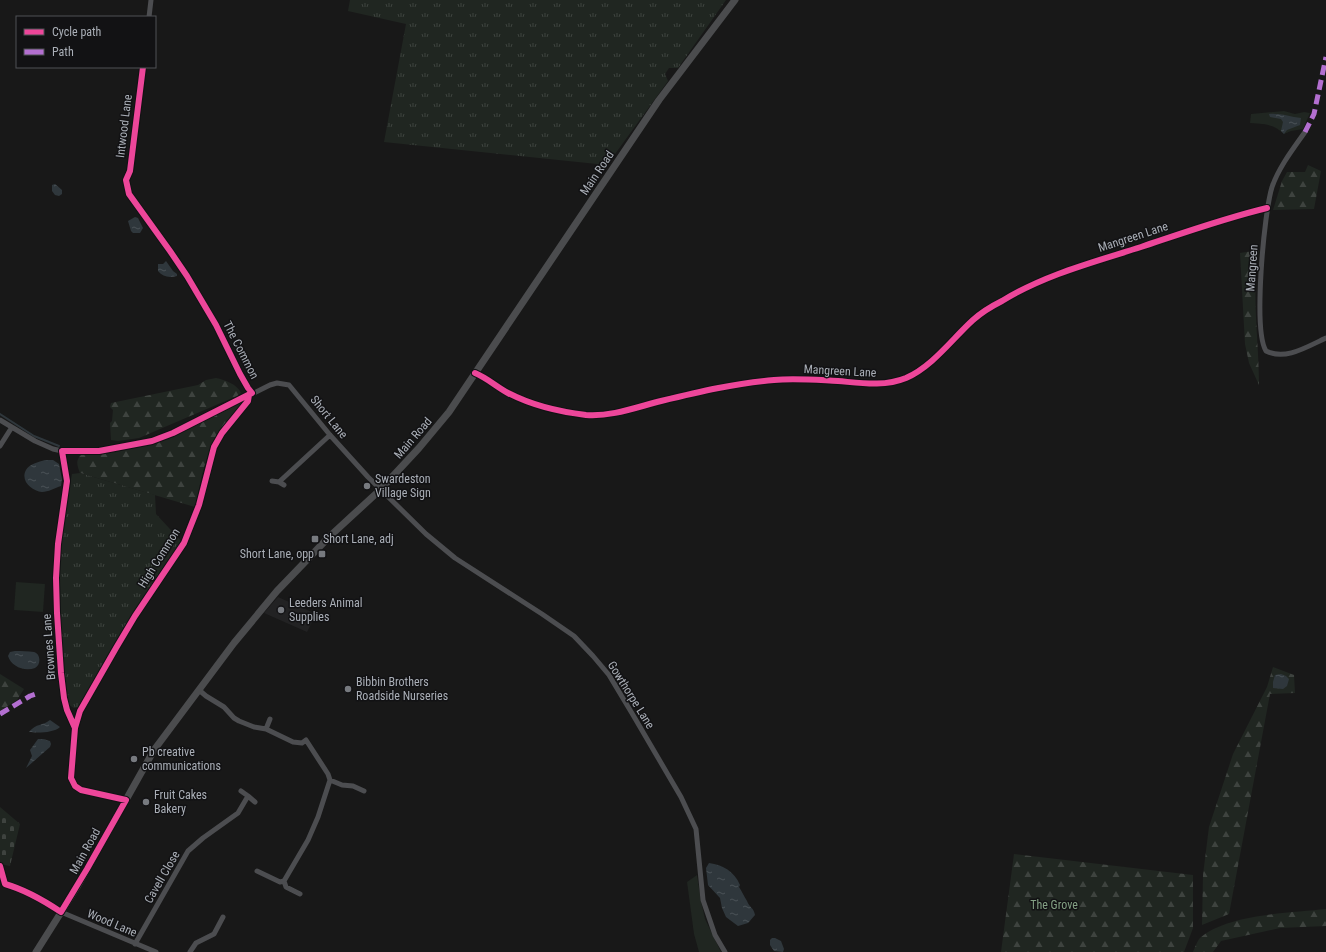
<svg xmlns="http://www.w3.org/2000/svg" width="1326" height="952" viewBox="0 0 1326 952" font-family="'Roboto Condensed',sans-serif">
<defs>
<pattern id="forest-firs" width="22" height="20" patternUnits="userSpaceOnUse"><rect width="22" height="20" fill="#202621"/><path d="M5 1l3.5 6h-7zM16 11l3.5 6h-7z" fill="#3e433f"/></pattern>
<pattern id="cemetery-stones" width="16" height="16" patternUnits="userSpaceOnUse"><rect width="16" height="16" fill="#202621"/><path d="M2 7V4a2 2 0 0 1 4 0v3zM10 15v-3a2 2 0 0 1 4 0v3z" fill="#3e433f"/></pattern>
<pattern id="park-tufts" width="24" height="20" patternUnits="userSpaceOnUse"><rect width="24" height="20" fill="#202621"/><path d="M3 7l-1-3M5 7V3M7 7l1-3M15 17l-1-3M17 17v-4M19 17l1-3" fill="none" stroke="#3e433f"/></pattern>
<pattern id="water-ripples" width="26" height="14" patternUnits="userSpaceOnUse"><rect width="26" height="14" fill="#2f373c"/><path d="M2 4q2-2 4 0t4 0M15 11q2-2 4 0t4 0" fill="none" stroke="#4a5156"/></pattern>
</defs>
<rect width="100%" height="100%" fill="#181818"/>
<!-- built -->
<path fill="#222223" d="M278,597L316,614L307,632L264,613Z"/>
<!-- green -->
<path fill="#202621" d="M1284,111L1295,114L1304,112L1310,113L1303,129L1291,131L1284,134C1273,124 1265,124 1250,123L1251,114Z
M16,582L45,584L43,612L14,610Z
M697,875L701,901L705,919L721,952H699L694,934L687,882Z"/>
<!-- forest -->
<path fill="url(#forest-firs)" d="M1308,165L1321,171L1314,209L1273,210L1282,181L1287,172H1305Z
M1259,250C1251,295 1259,339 1259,385L1249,363L1245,344L1240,253Z
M216,378C225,380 237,384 241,393L237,396L139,438L118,441L111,440L110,423L112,421L113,410L110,407L111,403L198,385L206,380Z
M245,400L246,402C235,415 220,428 213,444C203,463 200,486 195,507L80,473C77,465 75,460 82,454L99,453L155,443L177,435Z
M1273,667L1294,675L1295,693L1270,694L1229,914L1202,925L1203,875L1209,827L1233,754L1267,687Z
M0,674L24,689L17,700L0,711Z
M1014,854L1193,875V928L1184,952H1001Z
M1326,909V926L1280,928L1221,941L1213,952H1193C1195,948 1197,941 1200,938C1228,914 1290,913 1326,909Z"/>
<!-- cemetery -->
<path fill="url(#cemetery-stones)" d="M0,807L20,824L10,866L0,864Z"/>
<!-- park -->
<path fill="url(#park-tufts)" d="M350,0H726L678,68H669L665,74L668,81L607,165L384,142L406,24L348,11Z
M80,473L155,495L156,514L182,542L127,624L79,707L74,708L69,705C60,653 56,599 61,546C63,522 68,498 72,474Z"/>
<!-- water -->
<path fill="url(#water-ripples)" d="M1269,114C1281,113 1290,117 1301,118L1300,125L1287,130L1284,134L1281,131L1283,122L1281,119L1270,117Z
M55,184L62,190V194L59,196L55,195L52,191V185Z
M135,217L138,218L143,228L140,233H133L131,231L128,221Z
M166,261L173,271L177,274V276C169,278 163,277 158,271V264H163Z
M45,460H53L59,464L62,479L61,486C55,488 48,492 42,492C32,491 20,481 26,470C29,464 39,462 45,460Z
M15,651C21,651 28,651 34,652C41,654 41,665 35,668C24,672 11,666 8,656L10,652Z
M1281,674L1286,676L1289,679L1287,686L1283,689L1273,688V682L1275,675Z
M50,720L60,727C54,733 37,733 29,732C36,723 43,726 50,720Z
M38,739H43L50,741L51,744L50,747L26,768L32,756L30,750Z
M709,863C723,865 734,871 740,885L739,887C742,892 744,896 747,901C749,907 754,908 755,915L748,923L738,926L726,917L722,908L720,898L708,885L706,868Z
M772,938H775L781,941L784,949L783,952L774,951L770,945V940Z"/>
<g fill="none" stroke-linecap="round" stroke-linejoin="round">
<!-- stream -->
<path stroke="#2f373c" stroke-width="2" d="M0,414L34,436L59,446"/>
<!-- minor -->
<path stroke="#4c4d50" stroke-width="5" d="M149,17L151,0
M143,67L130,171L126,180L129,194L170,251L187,276L216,325L240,374L248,388L252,393
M1305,132C1293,149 1279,167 1272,187C1264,213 1253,330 1266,351C1286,361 1308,346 1326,338
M475,373C487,378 497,387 508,393C531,405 560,412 586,415C611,417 637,407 661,401C698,392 736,383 774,380C795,378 817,380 838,381C861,383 884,387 906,378C933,366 952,339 973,320C982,312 992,306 1002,301C1044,275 1094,262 1141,247C1183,233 1225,218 1267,208
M0,420L35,441L53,449L62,451H99L152,441L173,433L270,385L277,383L289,385L330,435L368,477L426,534L455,558L542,614L574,636L593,656L609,675L633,715L681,797L696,829L703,900L715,935L725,952
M0,446L12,427
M62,451L67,481L58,544L56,578L57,613L61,673L64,698L67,710L75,728L71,778L75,786L81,790L126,800
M272,481L279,482
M284,485L279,482L330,435
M199,690L206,696L224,707L234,718L239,721L254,727L266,729L293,742L302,743L306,740L328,774L330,780L318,817L308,840L284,881L286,887L300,894
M75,728L80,711L116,648L135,616L184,543L199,505L214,447L222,433L248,401L249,395
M266,729L270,719
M330,780L342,785L353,786L364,791
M248,796L255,802
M257,871L280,882L284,881
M61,912L156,952
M135,944L188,851L203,838L238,813L248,796L241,791
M190,952L196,943L214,934L223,917"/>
<!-- secondary -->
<path stroke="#4b4c4e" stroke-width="7" d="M36,952L77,887L154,750L234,643L277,591L329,537L380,490L419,448L449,412L659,100L735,0"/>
<!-- quiet -->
<path stroke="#b36fd0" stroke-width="5" stroke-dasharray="10 5" stroke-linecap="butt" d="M1305,132L1314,114L1326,57
M0,714L30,696L39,693"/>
<!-- cycleway casing -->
<g stroke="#121214" stroke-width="8">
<path id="cycleway" d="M475,373C487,378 497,387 508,393C531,405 560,412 586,415C611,417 637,407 661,401C698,392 736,383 774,380C795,378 817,380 838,381C861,383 884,387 906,378C933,366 952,339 973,320C982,312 992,306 1002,301C1044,275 1094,262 1141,247C1183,233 1225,218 1267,208
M75,728L80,711L116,648L135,616L184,543L199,505L214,447L222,433L248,401L249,395
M0,866L5,884C26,890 43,900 61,912L87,869L126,800L81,790L75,786L71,778L75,728L67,710L64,698L61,673L57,613L56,578L58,544L67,481L62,451H99L152,441L173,433L252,393L248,388L240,374L216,325L187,276L170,251L129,194L126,180L130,171L143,67"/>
</g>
<!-- cycleway -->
<use href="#cycleway" stroke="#ed469a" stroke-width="6"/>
</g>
<!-- markers -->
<g fill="#777a7f" stroke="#121214" stroke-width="1.5">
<circle cx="367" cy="486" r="4"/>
<rect x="311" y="535" width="8" height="8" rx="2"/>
<rect x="318" y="550" width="8" height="8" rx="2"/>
<circle cx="281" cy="610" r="4"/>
<circle cx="348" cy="689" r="4"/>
<circle cx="134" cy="759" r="4"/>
<circle cx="146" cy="802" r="4"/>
</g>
<g text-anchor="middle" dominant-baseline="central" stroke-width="3" stroke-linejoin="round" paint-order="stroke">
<!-- street labels -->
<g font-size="12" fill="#aaafb7" stroke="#121214">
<text transform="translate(124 126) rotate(-83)">Intwood Lane</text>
<text transform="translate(597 173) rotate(-56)">Main Road</text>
<text transform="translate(1133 237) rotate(-18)">Mangreen Lane</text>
<text transform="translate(1252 268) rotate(-86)">Mangreen</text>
<text transform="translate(241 350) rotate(63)">The Common</text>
<text transform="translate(840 371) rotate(3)">Mangreen Lane</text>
<text transform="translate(329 417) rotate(51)">Short Lane</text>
<text transform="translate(413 438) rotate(-49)">Main Road</text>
<text transform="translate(159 558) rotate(-58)">High Common</text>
<text transform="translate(49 647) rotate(-94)">Brownes Lane</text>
<text transform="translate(631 695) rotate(58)">Gowthorpe Lane</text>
<text transform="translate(85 851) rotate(-61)">Main Road</text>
<text transform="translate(162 877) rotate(-60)">Cavell Close</text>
<text transform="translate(112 923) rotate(23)">Wood Lane</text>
</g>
<!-- poi labels -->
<g font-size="12" fill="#aaafb7" stroke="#121214" text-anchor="start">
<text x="375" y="479">Swardeston<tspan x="375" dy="14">Village Sign</tspan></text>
<text x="323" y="539">Short Lane, adj</text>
<text x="314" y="554" text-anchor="end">Short Lane, opp</text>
<text x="289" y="603">Leeders Animal<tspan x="289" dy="14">Supplies</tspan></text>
<text x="356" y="682">Bibbin Brothers<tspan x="356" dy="14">Roadside Nurseries</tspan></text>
<text x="142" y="752">Pb creative<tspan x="142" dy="14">communications</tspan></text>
<text x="154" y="795">Fruit Cakes<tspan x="154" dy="14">Bakery</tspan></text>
</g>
<!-- park labels -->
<g font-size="12" fill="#83a084" stroke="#121214">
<text x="1054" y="905">The Grove</text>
</g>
</g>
<!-- legend -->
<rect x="16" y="16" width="140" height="52" fill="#121214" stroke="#4f5155"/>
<rect x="24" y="29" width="20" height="6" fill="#ed469a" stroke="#4f5155"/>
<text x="52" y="36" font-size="12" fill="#aaafb7">Cycle path</text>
<rect x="24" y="49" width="20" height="6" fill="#b36fd0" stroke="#4f5155"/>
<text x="52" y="56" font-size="12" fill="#aaafb7">Path</text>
</svg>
